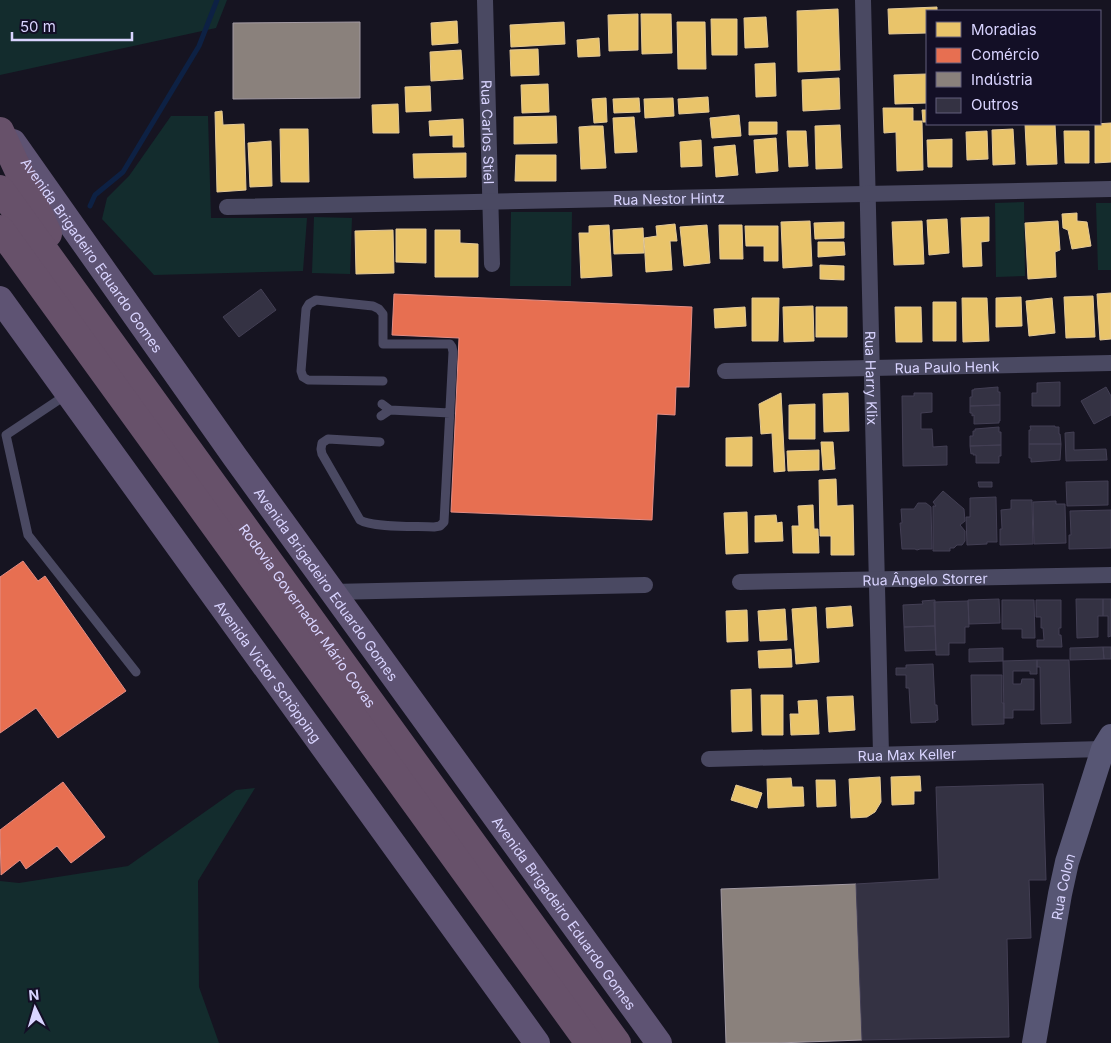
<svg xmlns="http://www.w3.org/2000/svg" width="1111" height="1043" viewBox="0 0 1111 1043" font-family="Inter,sans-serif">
<rect width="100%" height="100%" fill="#161421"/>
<!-- green -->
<path fill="#132c2d" d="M0,0H227L216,28L0,75Z
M171,116H208L211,218H307L303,271L154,275L102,219L107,198L129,176Z
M1024,202L1025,276L996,277L995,203Z
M1096,203H1111V270H1098Z
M511,212H572L571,286H510Z
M314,217L352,218L350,274L312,273Z
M255,788L198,881L199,987L219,1043H0V881L19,883L128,866L236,790Z"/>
<!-- homes -->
<path fill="#e9c46a" stroke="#e4c997" d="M937,7V11H927V33L889,34L888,9Z
M838,9L840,70L798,72L797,11Z
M638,14V50L609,51L608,15Z
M641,14H671L672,53L642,54Z
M766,17L768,47L745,48L744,18Z
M711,19H737V55H712Z
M457,21L458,43L432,45L431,23Z
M564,22L565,44L511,47L510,25Z
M677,22H705L706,69H678Z
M599,38L600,56L578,57L577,40Z
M538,49L539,75L511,76L510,50Z
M461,50L463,79L431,81L430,52Z
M775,63L776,96L756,97L755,64Z
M927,74V103L895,104L894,75Z
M839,78L840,109L803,111L802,80Z
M548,84L549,112L522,113L521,85Z
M430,86L431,111L406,112L405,87Z
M708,97L709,112L679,114L678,99Z
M606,98L607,122L594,123L592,99Z
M639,98L640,112L614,113L613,99Z
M673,98L674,116L645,118L644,99Z
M398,104L399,133H373L372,105Z
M883,108H913V121H922L923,170L897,171L896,132L884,133Z
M922,110H927V122H923Z
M222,111L223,125L244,124L246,190L217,192L215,112Z
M739,115L741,136L712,138L710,118Z
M556,116L557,143L514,144V117Z
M634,117L637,152L615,153L613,118Z
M463,119L464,147H453V135L430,136L429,121Z
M749,122H777V134L749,135Z
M1111,123V162L1095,163V124Z
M1025,124H1055L1057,164L1027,165Z
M840,125L842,168L816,169L815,126Z
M592,126H603L606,168L581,169L579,127Z
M280,129H308L309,182H281Z
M1013,129L1015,164L993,165L992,130Z
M787,131H806L808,166L789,167Z
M987,131L988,159L967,160L966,132Z
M1064,131H1089V163H1065Z
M776,138L778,171L756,173L754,140Z
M952,139V167H928L927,140Z
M701,140L702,166L681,167L680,142Z
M271,141L272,186L250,187L248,143Z
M735,145L738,175L716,177L714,147Z
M466,153V177L414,178L413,154Z
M516,155H556V181H515Z
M1077,213V221L1087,222L1091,246L1072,249L1068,230L1063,228L1062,214Z
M989,217V241L981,242L982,266L963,267L961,218Z
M947,219L949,253L929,255L927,220Z
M810,221L812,266L783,268L781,222Z
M922,221L924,264L894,265L892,222Z
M1058,221L1060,250L1055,252L1056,277L1028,279L1025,223Z
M844,222V238L815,239L814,223Z
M675,224L677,241H670L672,270L646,272L644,238L657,236L656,226Z
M609,225L612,276L581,278L579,233H589V226Z
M707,225L710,263L684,266L680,227Z
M719,225H742L743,259H720Z
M745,226H778V261H764V246H746Z
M643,228L644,253L614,254L613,230Z
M396,229H426V263L396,262Z
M393,230L394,273L356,274L355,231Z
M435,230H460V243L478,244V277H435Z
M818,242H844L845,255L818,257Z
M820,265L844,266V280L820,279Z
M1111,293V339L1100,340L1097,294Z
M1093,296L1095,337L1066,338L1064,297Z
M1021,297L1022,326L996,327V298Z
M752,298H779L778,341H752Z
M962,298H987L989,341L963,342Z
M1052,298L1055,333L1029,336L1026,301Z
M933,302H956V341H933Z
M813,306L814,341L784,342L783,307Z
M745,307L746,326L715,328L714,309Z
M816,307H847V337H816Z
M895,307H921L922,342H896Z
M781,393L785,471L774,472L772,433L761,434L759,404Z
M848,393L849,431L824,432L823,394Z
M815,404V439H789V405Z
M752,437V466H726V438Z
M821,442H833L835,469L823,470Z
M819,450V470L788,471L787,451Z
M836,479L837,506L853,505L854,555H831V536H820L819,480Z
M813,505L814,529H818L819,553H793L792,526H799L798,506Z
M747,512L748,553L726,554L724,513Z
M776,515L777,523L782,522L783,541L755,542V516Z
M851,606L853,626L827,628L826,608Z
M816,607L819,662L796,664L792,609Z
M785,609L787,640L760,641L758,611Z
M747,610L748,641L727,642L726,611Z
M791,649L792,667L759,668L758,651Z
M751,689L752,731L732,732L731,690Z
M761,695H783V735H762Z
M853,696L855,730L829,732L827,697Z
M817,700L819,734L791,735L790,714H799L798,701Z
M920,776L921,791H914V804L892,805L891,777Z
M880,777L881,802L875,812L867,817L851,818L849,779Z
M791,778L792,787H803L804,806L768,808L767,779Z
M816,780H835L836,806L817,807Z
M736,785L762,793L757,808L731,800Z"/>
<!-- shops -->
<path fill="#e76f51" stroke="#e38d85" d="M394,294L692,307L689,387H676L675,415L657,414L652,520L451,512L459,338L392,335Z
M23,561L38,581L45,576L126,691L58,738L36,708L0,733V577Z
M63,782L105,837L71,863L57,846L26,869L20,860L1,875L0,830Z"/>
<!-- industry -->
<path fill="#8a817c" stroke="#a29aa3" d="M360,22V98L233,99V23Z
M856,884L862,1040L777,1043H726L721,889Z"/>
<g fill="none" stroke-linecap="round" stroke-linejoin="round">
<!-- stream -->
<path stroke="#0d2144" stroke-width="5" d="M90,206L95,195L123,172L199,46L217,0"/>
</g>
<!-- building -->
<path fill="#343243" stroke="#433f54" d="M261,289L276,310L239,337L223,317Z
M1060,382V406H1032V393H1037V383Z
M998,387V392H1000V405L970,406V397H972V390H974V389Z
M1106,387L1111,396V415L1094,424L1081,401Z
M914,393H932V412L921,413V429H932L933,447L947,446V465L903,466L902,396H914Z
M1000,405V421H999V423L974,424V415L972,416V413H970V406Z
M1030,426H1055V427H1059V434H1060L1061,444H1029V430H1031Z
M999,427V432H1001V445L970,446V436H973V431H975V429Z
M1074,432V450L1106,449L1107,460L1066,461L1065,433Z
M1029,444H1061L1060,460L1031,462V458H1029Z
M1001,445V456H999V463H976V455H973V453L971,454L970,446Z
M1108,481V505L1067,506L1066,482Z
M978,482H992V487H979Z
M943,491L964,509L965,521L960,525L965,531V541L962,545H957L954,548H950V551H933V506H936L933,502Z
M996,497L997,542H987V544L967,545L966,517H970V498Z
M1011,500H1032L1033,544L1000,545V529H1002L1001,510L1011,509Z
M1056,501V504H1065L1066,543L1034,544L1033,502Z
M918,503H926L931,507L932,549H920L917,550L915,549H902L900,523H902L901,509H914Z
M1111,510V548L1069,549V535H1071L1070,511Z
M999,599L1000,623L969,624L968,600Z
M1076,599H1103V616H1098V637L1077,638Z
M1103,599H1111V636L1108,637V616H1103Z
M935,600V626L904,627L903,605L923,604L922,601Z
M1002,600H1034L1035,638H1022V629H1002Z
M1036,600H1061V628H1059V635H1061L1062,647H1037V640H1044L1043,628H1041V617H1036Z
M968,601L969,627H965V643H949V655H936L934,602Z
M935,626L936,650L905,651L904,627Z
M1103,647L1104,659L1070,660V648Z
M1103,647H1111V659H1104Z
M1003,648V661L969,662V649Z
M1037,660V674H1030V671H1013V684H1021L1022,679H1034V710H1013V718H1004L1003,661Z
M1037,660H1069L1071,723L1041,724L1040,667H1037Z
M933,664L935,705H937L938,720L935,721L936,722L911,723L909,688H906V675H896V668H906V665Z
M971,675H1002V703H1004V724L972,725Z
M1043,784L1046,880H1029L1031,938L1007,939L1009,1037L862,1040L856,884L939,879L936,787Z"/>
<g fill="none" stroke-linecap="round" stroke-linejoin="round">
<!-- lane -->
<path stroke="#4a4962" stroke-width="9" d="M66,395L6,435L28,535L136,672
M390,410L450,413
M381,416L390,410L382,404
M380,442L328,439L322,443L321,449L322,454L360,520C372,528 418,526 434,527L440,526L444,522L453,352L452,347L450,344H383V314L379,309L373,306L316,300L309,304L306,309L301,371L303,377L308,380L383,381"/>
<!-- street -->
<g stroke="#4a4962" stroke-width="16">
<path id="s1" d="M485,0L492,264"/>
<path id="s2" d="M863,0L881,754"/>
<path id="s3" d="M227,207L1111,189"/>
<path id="s4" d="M725,371L1111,363"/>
<path id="s5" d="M740,582L1111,575"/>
<path d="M332,592L645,585"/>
<path id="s6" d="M709,759L1103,749L1110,752"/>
</g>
<!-- secondary -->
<path stroke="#575674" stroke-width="24" id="s7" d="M1034,1043L1060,894L1067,862L1103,749L1111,736"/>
<!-- primary -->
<g stroke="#5e5373" stroke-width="26">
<path id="s8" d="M13,142L235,457L659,1043"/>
<path id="s9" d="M0,299L537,1043"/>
</g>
<!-- highway -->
<g stroke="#67516a" stroke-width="28">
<path d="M0,131L48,234"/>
<path id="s10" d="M0,189L617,1043"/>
<path d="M0,229L589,1043"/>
</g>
</g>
<g text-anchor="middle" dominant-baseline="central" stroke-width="5" stroke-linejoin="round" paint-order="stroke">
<!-- street labels -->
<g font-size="14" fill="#d9d4ff" stroke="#130f26">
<text stroke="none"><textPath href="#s1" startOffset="132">Rua Carlos Stiel</textPath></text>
<text stroke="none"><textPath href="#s3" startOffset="442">Rua Nestor Hintz</textPath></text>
<text stroke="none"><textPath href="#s8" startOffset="138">Avenida Brigadeiro Eduardo Gomes</textPath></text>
<text stroke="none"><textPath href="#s4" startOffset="222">Rua Paulo Henk</textPath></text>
<text stroke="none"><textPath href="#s2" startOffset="378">Rua Harry Klix</textPath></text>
<text stroke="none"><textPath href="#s5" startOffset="185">Rua Ângelo Storrer</textPath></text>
<text stroke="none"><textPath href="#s8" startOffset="542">Avenida Brigadeiro Eduardo Gomes</textPath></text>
<text stroke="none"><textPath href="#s10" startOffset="526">Rodovia Governador Mário Covas</textPath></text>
<text stroke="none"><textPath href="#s9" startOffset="459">Avenida Victor Schöpping</textPath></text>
<text stroke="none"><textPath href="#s6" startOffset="198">Rua Max Keller</textPath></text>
<text stroke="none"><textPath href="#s7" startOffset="159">Rua Colon</textPath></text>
<text stroke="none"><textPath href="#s8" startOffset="948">Avenida Brigadeiro Eduardo Gomes</textPath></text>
</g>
</g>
<!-- legend -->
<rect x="926" y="10" width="175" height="115" fill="#130f26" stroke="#625e7d"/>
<rect x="936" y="22" width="25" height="15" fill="#e9c46a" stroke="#625e7d"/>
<text x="971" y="35" font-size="15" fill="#d9d4ff">Moradias</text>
<rect x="936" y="48" width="25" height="15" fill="#e76f51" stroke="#625e7d"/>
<text x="971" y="60" font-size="15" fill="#d9d4ff">Comércio</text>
<rect x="936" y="72" width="25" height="15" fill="#8a817c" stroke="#625e7d"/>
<text x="971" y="85" font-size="15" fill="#d9d4ff">Indústria</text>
<rect x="936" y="98" width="25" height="15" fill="#343243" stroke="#625e7d"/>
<text x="971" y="110" font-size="15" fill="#d9d4ff">Outros</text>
<!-- north arrow -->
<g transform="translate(35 1008) rotate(355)" stroke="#130f26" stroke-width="4" paint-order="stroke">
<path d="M0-4L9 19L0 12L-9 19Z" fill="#d9d4ff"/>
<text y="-8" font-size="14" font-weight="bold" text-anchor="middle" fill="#d9d4ff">N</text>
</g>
<!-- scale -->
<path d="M12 32v8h120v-8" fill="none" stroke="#d9d4ff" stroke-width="2.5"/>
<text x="20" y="32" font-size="15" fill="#d9d4ff" stroke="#130f26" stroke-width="4" paint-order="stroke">50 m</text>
</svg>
